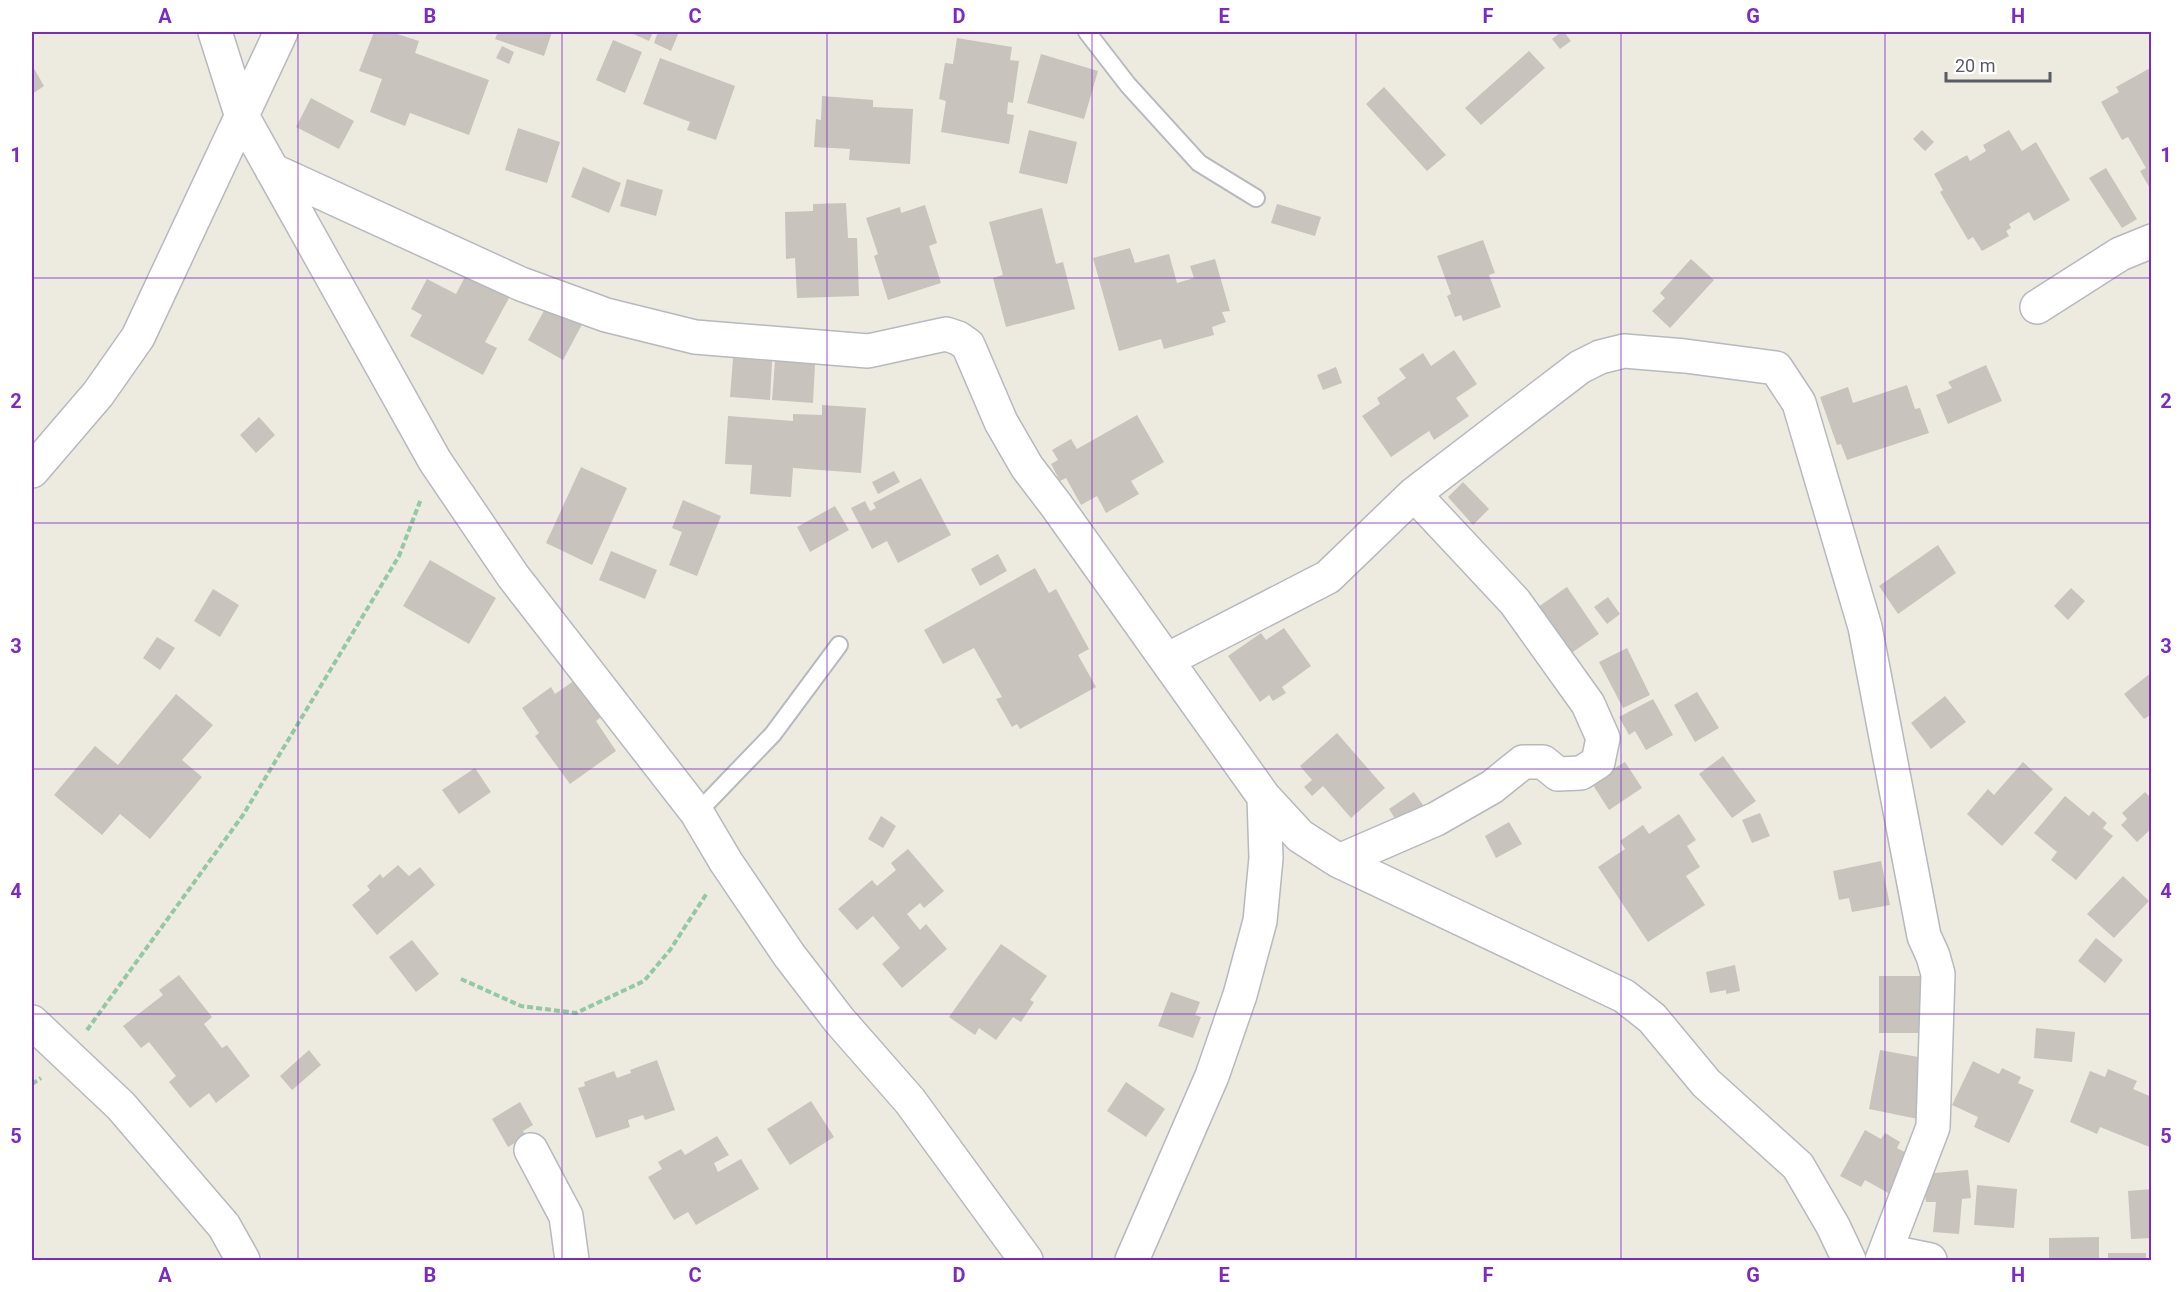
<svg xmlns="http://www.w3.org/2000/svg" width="2183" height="1292" viewBox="0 0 2183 1292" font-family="Roboto,sans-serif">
<rect width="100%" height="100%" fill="#edeae0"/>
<!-- building -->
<path fill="#c8c4bd" d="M374,32H391L419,41L415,53L489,80L469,135L410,113L405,126L370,112L382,79L359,71Z
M498,32H552L544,56L495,39Z
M629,32H653L649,41Z
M658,32H679L671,51L654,43Z
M1561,32H1564L1571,41L1560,49L1552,39Z
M957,38L1012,47L1010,60L1019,61L1013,103L1008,102L1007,114L1014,115L1009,144L941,132L946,101L939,99L945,63L953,64Z
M613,40L642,52L625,93L596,80Z
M502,46L514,52L509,64L496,58Z
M1529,51L1545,68L1481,125L1465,108Z
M1041,54L1098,71L1084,119L1027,103Z
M660,58L735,86L716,140L687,130L690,122L643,104Z
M32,65L44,86L32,94Z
M2152,67V192L2140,171L2146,168L2128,137L2122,140L2101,102L2119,92L2116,87Z
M1384,87L1446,155L1427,171L1366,104Z
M822,96L873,100V107L913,109L910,164L849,160L850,149L814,147L816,119L821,120Z
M311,98L354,121L339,149L296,127Z
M518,128L560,142L547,183L505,170Z
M1029,130L1077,142L1067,184L1019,173Z
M1922,130L1934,142L1925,151L1913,139Z
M2009,130L2022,151L2036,142L2070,200L2034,221L2029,212L2009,224L2011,228L2006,231L2009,236L1982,251L1973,237L1968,240L1940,192L1943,190L1934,174L1967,155L1970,161L1986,151L1983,145Z
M583,167L621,183L609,213L571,197Z
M2106,168L2137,219L2122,228L2089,178Z
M627,179L663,190L656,216L620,206Z
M846,203L848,238H857L859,296L797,298L795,258L786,259L785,212L813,211V204Z
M1277,204L1321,217L1315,236L1271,223Z
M925,205L937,243L929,246L941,283L888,300L874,256L878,254L866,218L900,207L901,213Z
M1042,208L1056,264L1063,262L1075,309L1006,327L993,278L1003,275L989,222Z
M1483,240L1495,273L1489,275L1501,307L1463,321L1461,315L1455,317L1447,296L1451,294L1437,256Z
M1130,248L1135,263L1169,254L1177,283L1194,278L1190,266L1215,259L1230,311L1222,312L1226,322L1212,327L1214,335L1164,349L1161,339L1119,351L1093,258Z
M1691,259L1714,280L1670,328L1652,311L1665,298L1660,293Z
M466,275L509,298L485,342L497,348L483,375L410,336L422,315L411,309L427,279L456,294Z
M551,298L586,317L563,360L528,340Z
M1454,350L1477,384L1456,398L1469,416L1434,440L1429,431L1391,457L1362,416L1380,404L1377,398L1406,378L1399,369L1423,353L1431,366Z
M733,358L772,361L770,400L730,397Z
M775,361L815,364L813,403L772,400Z
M1986,365L2002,401L1948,424L1936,395L1952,388L1948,382Z
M1336,367L1342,383L1323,390L1317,375Z
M1907,385L1915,409L1920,408L1929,433L1847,460L1841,444L1837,445L1820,397L1848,387L1853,403Z
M822,405L866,408L861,473L793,468L791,497L750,494L752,465L725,464L728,416L793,421V414L822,415Z
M1137,415L1164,462L1131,481L1139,494L1106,513L1097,496L1081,505L1066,478L1060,481L1051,464L1058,460L1052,450L1071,439L1077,449Z
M259,417L275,435L256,453L240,435Z
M581,467L627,488L592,565L546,543Z
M894,471L900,482L878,494L872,482Z
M921,478L951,535L898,563L887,541L872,549L851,508L865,501L870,511L876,508L873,503Z
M1463,482L1489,509L1473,525L1448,497Z
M683,500L721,516L697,576L669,565L682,532L672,528Z
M835,506L849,530L810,552L797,527Z
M1938,545L1956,573L1898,614L1879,586Z
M611,551L657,570L645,599L599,580Z
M998,554L1007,571L980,586L971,569Z
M430,560L496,598L469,644L403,606Z
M1035,568L1049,593L1056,589L1089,649L1078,655L1096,687L1020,729L1017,724L1012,727L996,699L1002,697L974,648L943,664L924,630Z
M1567,587L1599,634L1570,654L1538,607Z
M2071,588L2085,601L2068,620L2054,606Z
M213,589L239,605L220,637L194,621Z
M1608,597L1620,614L1607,624L1594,607Z
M1284,628L1311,666L1282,687L1286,693L1273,701L1269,695L1260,702L1228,656L1261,633L1266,640Z
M157,637L175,648L160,670L143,658Z
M1627,648L1650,695L1623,708L1599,662Z
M2152,672V714L2144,719L2124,694Z
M578,678L604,715L596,721L616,751L570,784L535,736L539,733L522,708L551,687L555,694Z
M1697,692L1719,728L1695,742L1674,705Z
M176,694L213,725L182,760L202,777L150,839L120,814L102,835L54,795L95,746L118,765Z
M1945,696L1966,722L1931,749L1911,723Z
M1653,699L1673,735L1646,750L1635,731L1629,735L1619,717Z
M1337,733L1385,788L1351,818L1323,786L1312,796L1304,787L1312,780L1300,766Z
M1723,756L1756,801L1732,818L1699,774Z
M1625,762L1642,788L1609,810L1591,782Z
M2023,762L2053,789L2002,846L1967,814L1988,789L1994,795Z
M475,768L491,792L459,814L442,790Z
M1414,792L1425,808L1399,825L1389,809Z
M2145,792L2152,799V828L2137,842L2121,825L2127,819L2122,813Z
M2065,796L2089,816L2093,811L2107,823L2103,828L2113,836L2076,880L2051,860L2057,852L2034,833Z
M1760,813L1770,836L1752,843L1742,820Z
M1679,814L1696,840L1687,846L1700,867L1686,876L1705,905L1648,942L1598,867L1625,849L1620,841L1643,825L1649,834Z
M881,816L896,826L883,848L868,839Z
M1509,822L1522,844L1496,858L1485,836Z
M908,849L944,891L924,908L920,903L907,914L920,930L926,924L947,949L902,988L882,964L900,948L873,916L857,930L838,909L872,880L877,886L896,870L891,863Z
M1881,861L1890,905L1852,912L1849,898L1839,900L1833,871Z
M398,865L409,876L420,867L435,885L377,935L352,905L370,890L367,886L380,874L383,878Z
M2123,876L2149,901L2114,938L2087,914Z
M2096,938L2123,960L2105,983L2078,961Z
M412,940L439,974L416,992L389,957Z
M1001,944L1047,976L1030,1000L1034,1002L1021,1022L1013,1017L996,1040L979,1028L975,1035L949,1017Z
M1735,965L1740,991L1726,994V990L1710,993L1706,972Z
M179,975L212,1017L204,1024L222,1048L227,1045L250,1076L216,1103L209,1093L190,1108L169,1082L176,1076L149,1042L141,1048L123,1026L163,995L159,990Z
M1879,976H1923V1033H1879Z
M1171,992L1200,1002L1195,1015L1201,1017L1193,1038L1158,1026Z
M2036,1028L2075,1032L2072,1062L2034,1058Z
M309,1050L321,1065L292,1090L280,1076Z
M1880,1050L1929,1059L1918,1119L1869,1109Z
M657,1060L675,1110L645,1120L643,1115L628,1120L630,1127L596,1138L578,1088L585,1086L584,1082L614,1071L617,1078L631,1073L630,1070Z
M1973,1061L1999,1074L2002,1068L2021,1077L2018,1083L2034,1090L2009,1143L1974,1127L1978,1117L1952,1105Z
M2108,1069L2137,1081L2133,1089L2152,1097V1148L2100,1127L2097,1134L2070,1122L2090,1071L2105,1077Z
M1126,1082L1165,1109L1146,1137L1107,1111Z
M811,1101L834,1137L790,1165L767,1129Z
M520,1102L533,1125L523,1131L527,1136L508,1147L492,1119Z
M1865,1130L1881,1139L1885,1133L1900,1142L1897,1148L1910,1155L1890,1194L1865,1180L1861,1187L1840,1176Z
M717,1136L729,1155L714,1163L718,1172L741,1159L759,1189L696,1225L688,1212L674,1220L648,1177L662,1169L658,1162L681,1149L685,1155Z
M1968,1170L1971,1198L1962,1199L1959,1234L1933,1232L1936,1202H1926L1923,1174Z
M1977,1185L2017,1189L2014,1228L1974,1225Z
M2152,1189V1238L2131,1239L2128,1191Z
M2099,1237V1260H2049V1238Z
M2108,1253H2146V1260H2108Z"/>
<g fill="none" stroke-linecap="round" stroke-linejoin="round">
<!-- lane casing -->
<g stroke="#b6b9be" stroke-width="20">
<path id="lane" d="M1087,32L1128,85L1199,163L1256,198
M697,813L773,734L839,645"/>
</g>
<!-- street casing -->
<g stroke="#b6b9be" stroke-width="36">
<path id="street" d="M215,32L241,114L435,461L513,576L697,813L726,862L789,955L839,1020L910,1101L1026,1260
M272,170L521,284L606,315L695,337L868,351L946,334L958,338L968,345L1001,422L1027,467L1056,505L1264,797L1300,836L1339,861L1624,996L1652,1018L1706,1083L1798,1166L1833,1226L1849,1260
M2037,307L2120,254L2152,241
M32,471L98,394L138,337L281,32
M1167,660L1328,577L1414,494L1580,367L1600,357L1624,351L1685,356L1776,368L1799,403L1865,627L1924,936L1933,956L1938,974L1933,1127L1882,1260
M1339,861L1436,819L1492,787L1523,762H1543L1558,774L1581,773L1598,762L1603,738L1588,704L1515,602L1414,494
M32,1022L121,1106L224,1226L243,1260
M531,1150L566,1216L572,1260
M1886,1251L1930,1260
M1132,1260L1212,1076L1240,995L1260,921L1266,858L1264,797"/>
</g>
<!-- path -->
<path stroke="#93c8a3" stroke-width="4" stroke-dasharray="6 3" stroke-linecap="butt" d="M461,979L521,1006L576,1013L644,981L670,950L707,893
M87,1030L243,815L399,556L421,499
M32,1084L41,1078"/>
<!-- lane -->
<use href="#lane" stroke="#fff" stroke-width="16"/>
<!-- street -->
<use href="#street" stroke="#fff" stroke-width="33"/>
</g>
<!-- grid -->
<path fill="none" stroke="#7b2cbf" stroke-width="1.5" stroke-opacity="0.55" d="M298,32V1260M562,32V1260M827,32V1260M1092,32V1260M1356,32V1260M1621,32V1260M1885,32V1260M32,278H2152M32,523H2152M32,769H2152M32,1014H2152"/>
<!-- border -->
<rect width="2183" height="1292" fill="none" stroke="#ffffff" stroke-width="66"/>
<!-- scale -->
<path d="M1946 72v9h104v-9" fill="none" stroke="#595d62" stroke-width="3"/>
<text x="1955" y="72" font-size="18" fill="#595d62" stroke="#ffffff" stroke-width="4.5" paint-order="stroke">20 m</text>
<rect x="33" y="33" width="2117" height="1226" fill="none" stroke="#7b2cbf" stroke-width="2"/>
<g font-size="20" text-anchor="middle" font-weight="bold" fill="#7b2cbf">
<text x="165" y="23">A</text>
<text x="430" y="23">B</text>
<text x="695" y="23">C</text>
<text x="959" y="23">D</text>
<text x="1224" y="23">E</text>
<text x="1488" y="23">F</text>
<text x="1753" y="23">G</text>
<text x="2018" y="23">H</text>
<text x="16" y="162">1</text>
<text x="2166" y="162">1</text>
<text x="16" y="408">2</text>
<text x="2166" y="408">2</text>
<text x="16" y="653">3</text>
<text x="2166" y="653">3</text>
<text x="16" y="898">4</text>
<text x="2166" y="898">4</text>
<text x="16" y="1143">5</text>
<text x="2166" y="1143">5</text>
<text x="165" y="1282">A</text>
<text x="430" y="1282">B</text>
<text x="695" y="1282">C</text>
<text x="959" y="1282">D</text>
<text x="1224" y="1282">E</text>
<text x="1488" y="1282">F</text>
<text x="1753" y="1282">G</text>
<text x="2018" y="1282">H</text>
</g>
</svg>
